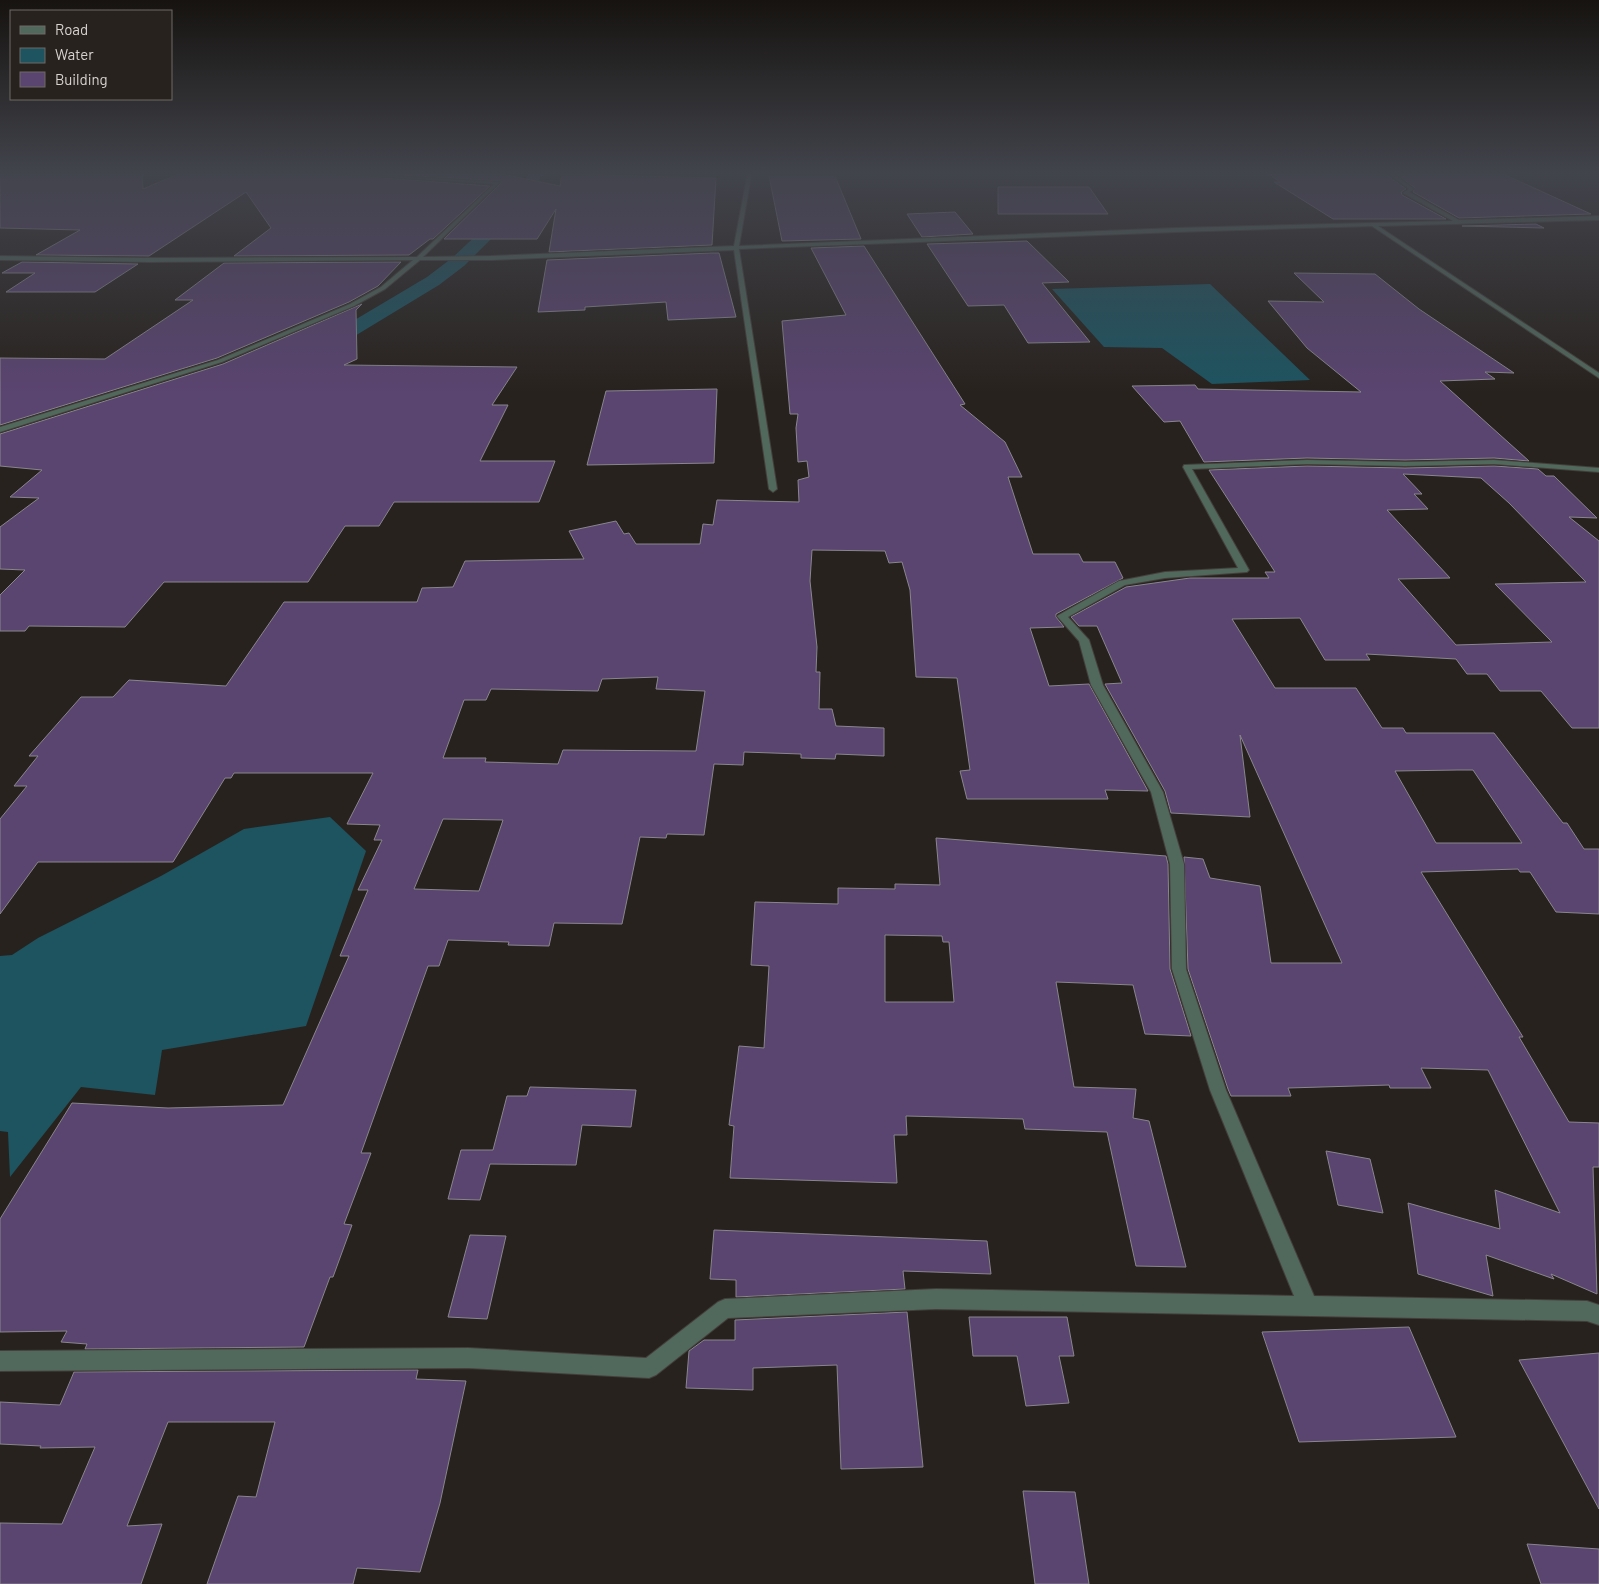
<svg xmlns="http://www.w3.org/2000/svg" width="1599" height="1584" viewBox="0 0 1599 1584" font-family="Barlow,sans-serif">
<rect width="100%" height="100%" fill="#28221e"/>
<!-- water -->
<path fill="#1d5460" d="M1210,284L1310,380L1212,384L1162,348L1104,347L1052,289Z
M330,817L366,851L306,1026L162,1050L155,1095L81,1087L10,1177L8,1132L0,1131V956L12,955L38,938L161,876L244,829Z"/>
<g fill="none" stroke-linecap="round" stroke-linejoin="round">
<!-- canal -->
<path fill="#1d5460" fill-rule="evenodd" d="M529,171H543L536,187L495,235L464,266L439,285L330,351L311,357L304,355L300,351L304,347L316,343L427,277L452,258L483,229L524,183Z"/>
</g>
<!-- building -->
<path fill="#5a4470" stroke="#89868d" fill-rule="evenodd" d="M0,171H142L143,189L185,171H293L490,186L433,239H430L409,255L234,256L271,228L246,192L149,256L36,255L80,230L0,228Z
M331,171L497,173L560,186L562,174L716,178L712,245L549,252L556,209L537,239H444L501,183V181Z
M1265,171L1383,172L1406,189L1401,192L1402,195L1446,219H1333L1274,182H1280Z
M1394,172H1499L1591,214L1459,218L1413,192L1415,188Z
M769,176H835L861,239L782,241Z
M998,187H1089L1108,214H998Z
M955,212L973,234L922,237L907,214Z
M1536,224L1544,228L1462,226Z
M1027,241L1069,282L1042,283L1090,342L1028,343L1004,305L968,306L927,244Z
M864,246L965,404L960,405L1005,442L1022,477H1008L1033,554H1079L1083,562H1115L1123,578L1056,614V617L1064,627L1030,628L1049,686L1089,684L1148,791L1105,790L1108,799H967L960,771L970,770L957,678L916,677L910,590L902,562L889,563L885,551L812,550L810,581L817,647L816,672H820L819,709H832L836,726L884,728V756L836,754L835,759L801,758V754L744,752L743,765L714,764L704,835L667,834L666,838L640,837L622,924L554,923L549,946L508,945L509,942L448,940L439,966H428L361,1153H371L344,1224L352,1225L333,1277H330L304,1347L85,1349L87,1344L61,1342L67,1331L0,1332V1219L72,1103L168,1108L283,1105L349,956H340L368,890H358L382,840H374L380,825L347,824L373,773H234L231,778H225L173,862H38L0,914V819L27,786H14L38,756H29L81,697H113L129,680L226,686L284,602H417L422,588L453,587L465,561L584,559L569,531L616,521L624,534L629,533L636,544H700L703,524L713,525L717,500L799,502L798,480L809,477L807,461L798,462L796,428L798,414H790L782,321L846,315L811,248ZM658,677L656,689L705,691L696,751L563,750L558,764L485,762L486,758H443L464,700H486L491,689L598,691L602,679ZM443,819L503,820L479,891L414,889Z
M712,253H719L736,317L668,320L666,302L585,307V310L538,312L547,260Z
M22,262L138,264L95,292H6L35,273H2Z
M401,262L378,286L349,302L217,358L0,425V358L105,359L193,300H175L224,263Z
M1294,273L1375,274L1419,309L1514,373L1485,372L1495,379L1440,381L1529,461L1494,458L1405,460L1307,458L1204,462L1180,421L1164,422L1132,386L1195,385L1198,389L1361,392L1307,348L1268,301L1324,302Z
M362,304L356,310L357,359L344,365L517,367L492,405H508L480,461H555L539,502H394L379,526H345L308,582H164L125,627L29,626L25,631H0V595L25,570L0,569V527L39,498L10,497L42,470L0,466V434L223,364Z
M717,389L714,463L587,465L606,391Z
M1307,466L1405,468L1494,466L1538,469L1546,476H1554L1597,518L1569,517L1599,541V728H1572L1541,691H1500L1487,674H1467L1456,659L1366,654L1370,660H1325L1300,618L1232,619L1275,688H1356L1382,728H1403L1406,733H1494L1563,823H1567L1584,849H1599V914L1556,912L1530,872H1520L1518,869L1421,872L1523,1037H1519L1569,1122L1599,1123V1167H1593L1597,1294L1551,1274L1554,1279L1486,1255L1493,1296L1418,1274L1408,1203L1500,1229L1495,1190L1560,1213L1488,1070L1421,1068L1431,1088H1390L1389,1085L1288,1088L1291,1096H1231L1228,1089L1188,969L1184,857L1203,859L1210,878L1260,886L1271,963H1342L1240,735L1250,817L1171,813L1165,791L1105,684L1122,683L1097,626H1079L1071,617L1126,587L1190,578H1269L1265,572H1275L1209,470ZM1403,474L1481,478L1509,503L1586,582L1495,584L1552,642L1456,645L1398,579L1450,578L1387,510L1428,509L1414,494H1422ZM1458,770H1473L1522,843H1436L1395,771Z
M936,838L1166,856L1168,864L1170,969L1191,1036L1145,1034L1133,985L1056,982L1074,1087L1136,1089L1133,1118L1149,1121L1186,1267L1136,1266L1107,1132L1025,1129L1023,1119L906,1116L907,1135H894L897,1183L730,1178L734,1126L729,1125L739,1046L764,1048L769,966L751,965L755,902L838,904V888L895,889V884L940,885ZM885,935L942,936L943,942H949L954,1002H885Z
M530,1087L636,1090L631,1127L582,1125L576,1165L490,1164L480,1200L448,1199L461,1150H493L507,1096H527Z
M1326,1151L1370,1159L1383,1213L1338,1205Z
M714,1230L987,1241L991,1274L903,1271L905,1289L736,1297V1280L710,1279Z
M470,1235L506,1236L487,1319L448,1317Z
M907,1312L923,1467L841,1469L837,1365L753,1368V1390L686,1388L689,1351L704,1340H735V1320Z
M969,1317H1067L1074,1356H1059L1069,1403L1026,1406L1017,1356H973Z
M1409,1327L1456,1437L1299,1442L1262,1332Z
M1599,1353V1509L1519,1360Z
M418,1370L416,1379L466,1381L440,1503L420,1572L357,1568L353,1584H207L238,1496L256,1497L275,1422H168L127,1526L162,1524L141,1584H0V1523L62,1524L95,1447L40,1448L41,1446L0,1444V1402L60,1405L74,1372Z
M1023,1491L1075,1492L1089,1584H1035Z
M1527,1544L1599,1549V1584H1541Z"/>
<g fill="none" stroke-linecap="round" stroke-linejoin="round">
<!-- minor casing -->
<g stroke="#443e3b" stroke-width="2">
<path id="minor" d="M295,171L500,182L423,257L491,256L734,246L748,171H752L739,246L1176,228L1453,221L1403,193L1409,189L1385,171H1390L1414,189L1409,192L1459,220L1599,216V220L1378,226L1599,373V378L1372,226L1176,232L739,249L777,489L773,492L769,489L734,250L491,260H420L385,289L354,306L222,362L0,432V427L218,360L350,304L381,287L413,260L149,262L0,260V256L149,258L417,257L494,184Z
M1307,460L1405,462L1494,460L1599,468V472L1494,464L1405,466L1307,464L1192,469L1249,570L1247,572L1165,578L1125,585L1068,617L1089,640L1103,685L1163,792L1184,864L1186,969L1226,1090L1314,1296L1587,1301L1599,1305V1325L1587,1321L936,1309L728,1318L656,1375L649,1378L468,1368L0,1371V1351L468,1348L646,1358L718,1302L725,1299L936,1289L1294,1296L1210,1090L1172,969L1170,864L1151,792L1091,685L1079,641L1057,616L1119,581L1165,572L1238,568L1183,467L1184,465Z"/>
</g>
<!-- minor -->
<use href="#minor" fill="#51685c" fill-rule="evenodd"/>
</g>
<!-- sky -->
<linearGradient id="sky" x2="0" y2="1"><stop stop-color="#161310"/><stop offset="0.44" stop-color="#42444c"/><stop offset="1" stop-color="#42444c" stop-opacity="0"/></linearGradient>
<rect width="1599" height="393" fill="url(#sky)"/>
<!-- legend -->
<rect x="10" y="10" width="162" height="90" fill="#28221e" stroke="#6e6966"/>
<rect x="20" y="26" width="25" height="8" fill="#51685c" stroke="#6e6966"/>
<text x="55" y="35" font-size="15" fill="#d8d3d1">Road</text>
<rect x="20" y="48" width="25" height="15" fill="#1d5460" stroke="#6e6966"/>
<text x="55" y="60" font-size="15" fill="#d8d3d1">Water</text>
<rect x="20" y="72" width="25" height="15" fill="#5a4470" stroke="#6e6966"/>
<text x="55" y="85" font-size="15" fill="#d8d3d1">Building</text>
</svg>
